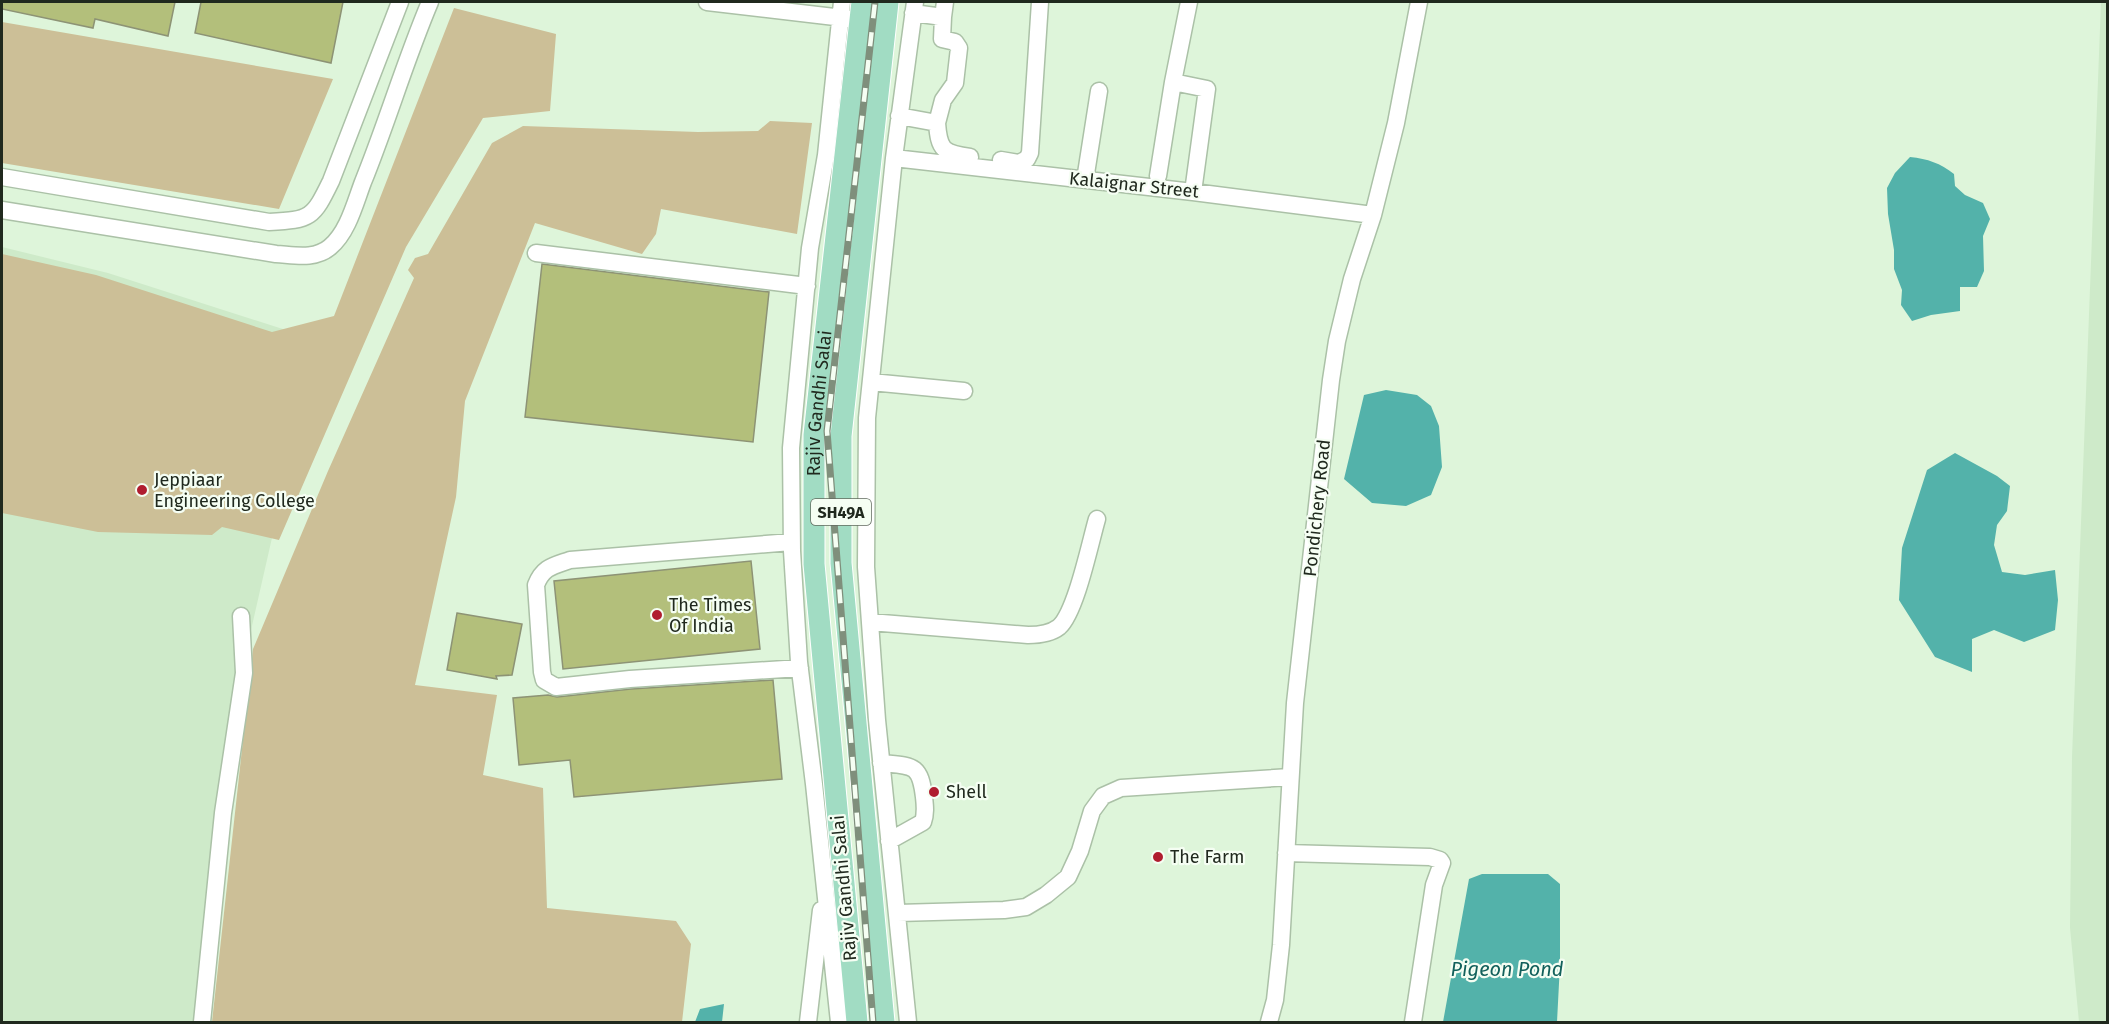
<svg xmlns="http://www.w3.org/2000/svg" width="2109" height="1024" viewBox="0 0 2109 1024" font-family="'Fira Sans',sans-serif">
<rect width="100%" height="100%" fill="#def5da"/>
<!-- built -->
<path fill="#ceeac9" d="M2101,2H2108V1022H2079L2070,928L2072,757Z
M2,247L108,273L317,340L249,639L207,1022H2Z"/>
<!-- green -->
<path fill="#ccbf97" d="M454,8L556,34L550,111L483,118L406,247L279,540L222,527L212,535L98,532L2,513V254L96,275L272,332L334,316Z
M2,22L333,79L279,209L2,163Z
M770,121L812,123L797,234L661,209L656,234L642,254L535,223L465,401L456,497L415,685L497,695L483,775L543,788L547,908L676,921L691,944L682,1022H212L253,649L328,471L414,278L408,270L415,258L428,254L492,143L523,126L698,132L758,131Z"/>
<!-- water -->
<path fill="#53b2aa" d="M1910,157C1928,159 1940,163 1954,174L1955,186L1965,195L1983,203L1990,219L1983,236L1984,271L1977,287H1960V311L1931,315L1912,321L1901,305L1902,290L1894,269V250L1888,214L1887,188L1895,173Z
M1386,390L1417,395L1431,406L1439,426L1442,467L1431,495L1406,506L1372,503L1344,479L1364,395Z
M1955,453L1997,476L2010,486L2007,511L1997,525L1994,545L2002,572L2025,575L2055,570L2058,600L2055,630L2024,642L1994,630L1972,639V672L1935,657L1899,600L1902,548L1927,470Z
M1482,874H1548L1560,884V964L1557,1022H1443L1469,879Z
M724,1004L722,1022H695L700,1009Z"/>
<!-- building -->
<path fill="#b3bf7b" stroke="#8d9375" stroke-width="1.5" d="M2,2H175L168,36L95,19L93,28L2,9Z
M201,2H343L331,63L195,33Z
M542,264L769,292L753,442L525,417Z
M751,561L760,649L563,669L554,581Z
M457,613L522,624L512,675L496,676L497,679L447,670Z
M773,680L782,779L574,797L570,760L519,765L513,698L548,695L557,697L631,689Z"/>
<g fill="none" stroke-linecap="round" stroke-linejoin="round">
<!-- minor casing -->
<g stroke="#abc1a7" stroke-width="19">
<path id="minor" d="M707,2L886,23
M1189,2L1173,82L1207,89L1193,192
M913,13L943,17L945,2
M899,116L937,123C939,150 943,153 970,157
M937,123L943,100L955,83L959,48L955,42L942,39L943,17
M894,158L1193,192L1373,215
M1001,160L1019,163L1027,159L1030,153L1040,2
M1158,176L1173,82
M2,177L269,222C311,220 313,218 331,181L400,2
M1085,180L1099,91
M2,210L276,254C294,255 315,260 330,247C348,232 355,203 363,182C387,123 405,61 430,2
M536,253L807,286
M871,382L964,391
M791,542L570,560C553,566 543,567 536,585L542,672L544,680L556,687L630,679L800,668
M870,622L1028,635C1039,635 1050,634 1059,627C1076,612 1090,543 1097,519
M881,763C912,766 920,763 924,797C925,806 926,813 923,822L889,841
M1286,853L1430,857L1440,860L1442,863L1434,885L1413,1022
M898,913L1004,910L1026,907L1046,895L1068,877L1080,851L1092,811L1103,796L1121,788L1290,777
M202,1022L223,813L244,673L241,616
M808,1022L821,910
M839,1022L814,784L799,662L792,551L791,448L810,248L826,155L842,2
M908,1022L877,720L866,567L867,418L894,158L915,2
M1269,1022L1275,1000L1281,945L1295,703L1331,380L1337,341L1352,279L1373,215L1396,123L1419,2"/>
</g>
<!-- major casing -->
<g stroke="#fff" stroke-width="23">
<g id="major">
<path id="s1" d="M857,1022L814,564V435L862,2"/>
<path d="M884,1022L841,563V436L888,2"/>
</g>
</g>
<!-- minor -->
<use href="#minor" stroke="#fff" stroke-width="16"/>
<!-- major -->
<use href="#major" stroke="#a1dcc3" stroke-width="21"/>
<!-- rail casing -->
<g stroke="#7f8f7c" stroke-width="7">
<path id="rail" d="M873,1022L827,431L875,2"/>
</g>
<!-- rail -->
<use href="#rail" stroke="#f5fef3" stroke-width="4.5" stroke-dasharray="14" stroke-linecap="butt"/>
</g>
<!-- markers -->
<g fill="#b01d2f" stroke="#f5fef3" stroke-width="2">
<circle cx="142" cy="490" r="6"/>
<circle cx="657" cy="615" r="6"/>
<circle cx="934" cy="792" r="6"/>
<circle cx="1158" cy="857" r="6"/>
</g>
<g text-anchor="middle" dominant-baseline="central" stroke-width="4.5" stroke-linejoin="round" paint-order="stroke">
<!-- shield labels -->
<rect fill="#f5fef3" stroke="#60695e" stroke-width="1.5" x="811" y="499" width="60" height="26" rx="4.5"/>
<g font-size="16" font-weight="bold" fill="#20291e">
<text x="841" y="512">SH49A</text>
</g>
<!-- street labels -->
<g font-size="18" fill="#20291e" stroke="#f5fef3">
<text transform="translate(1134 185) rotate(6)">Kalaignar Street</text>
<text stroke="none"><textPath href="#s1" startOffset="621">Rajiv Gandhi Salai</textPath></text>
<text transform="translate(1317 508) rotate(-84)">Pondichery Road</text>
<text transform="translate(844 888) rotate(-95)">Rajiv Gandhi Salai</text>
</g>
<!-- poi labels -->
<g font-size="18" fill="#20291e" stroke="#f5fef3" text-anchor="start">
<text x="154" y="480">Jeppiaar<tspan x="154" dy="21">Engineering College</tspan></text>
<text x="669" y="605">The Times<tspan x="669" dy="21">Of India</tspan></text>
<text x="946" y="792">Shell</text>
<text x="1170" y="857">The Farm</text>
</g>
<!-- water labels -->
<g font-size="20" font-style="italic" fill="#12615c" stroke="#f5fef3">
<text x="1507" y="969">Pigeon Pond</text>
</g>
</g>
<!-- border -->
<rect width="2109" height="1024" fill="none" stroke="#20291e" stroke-width="6"/>
</svg>
